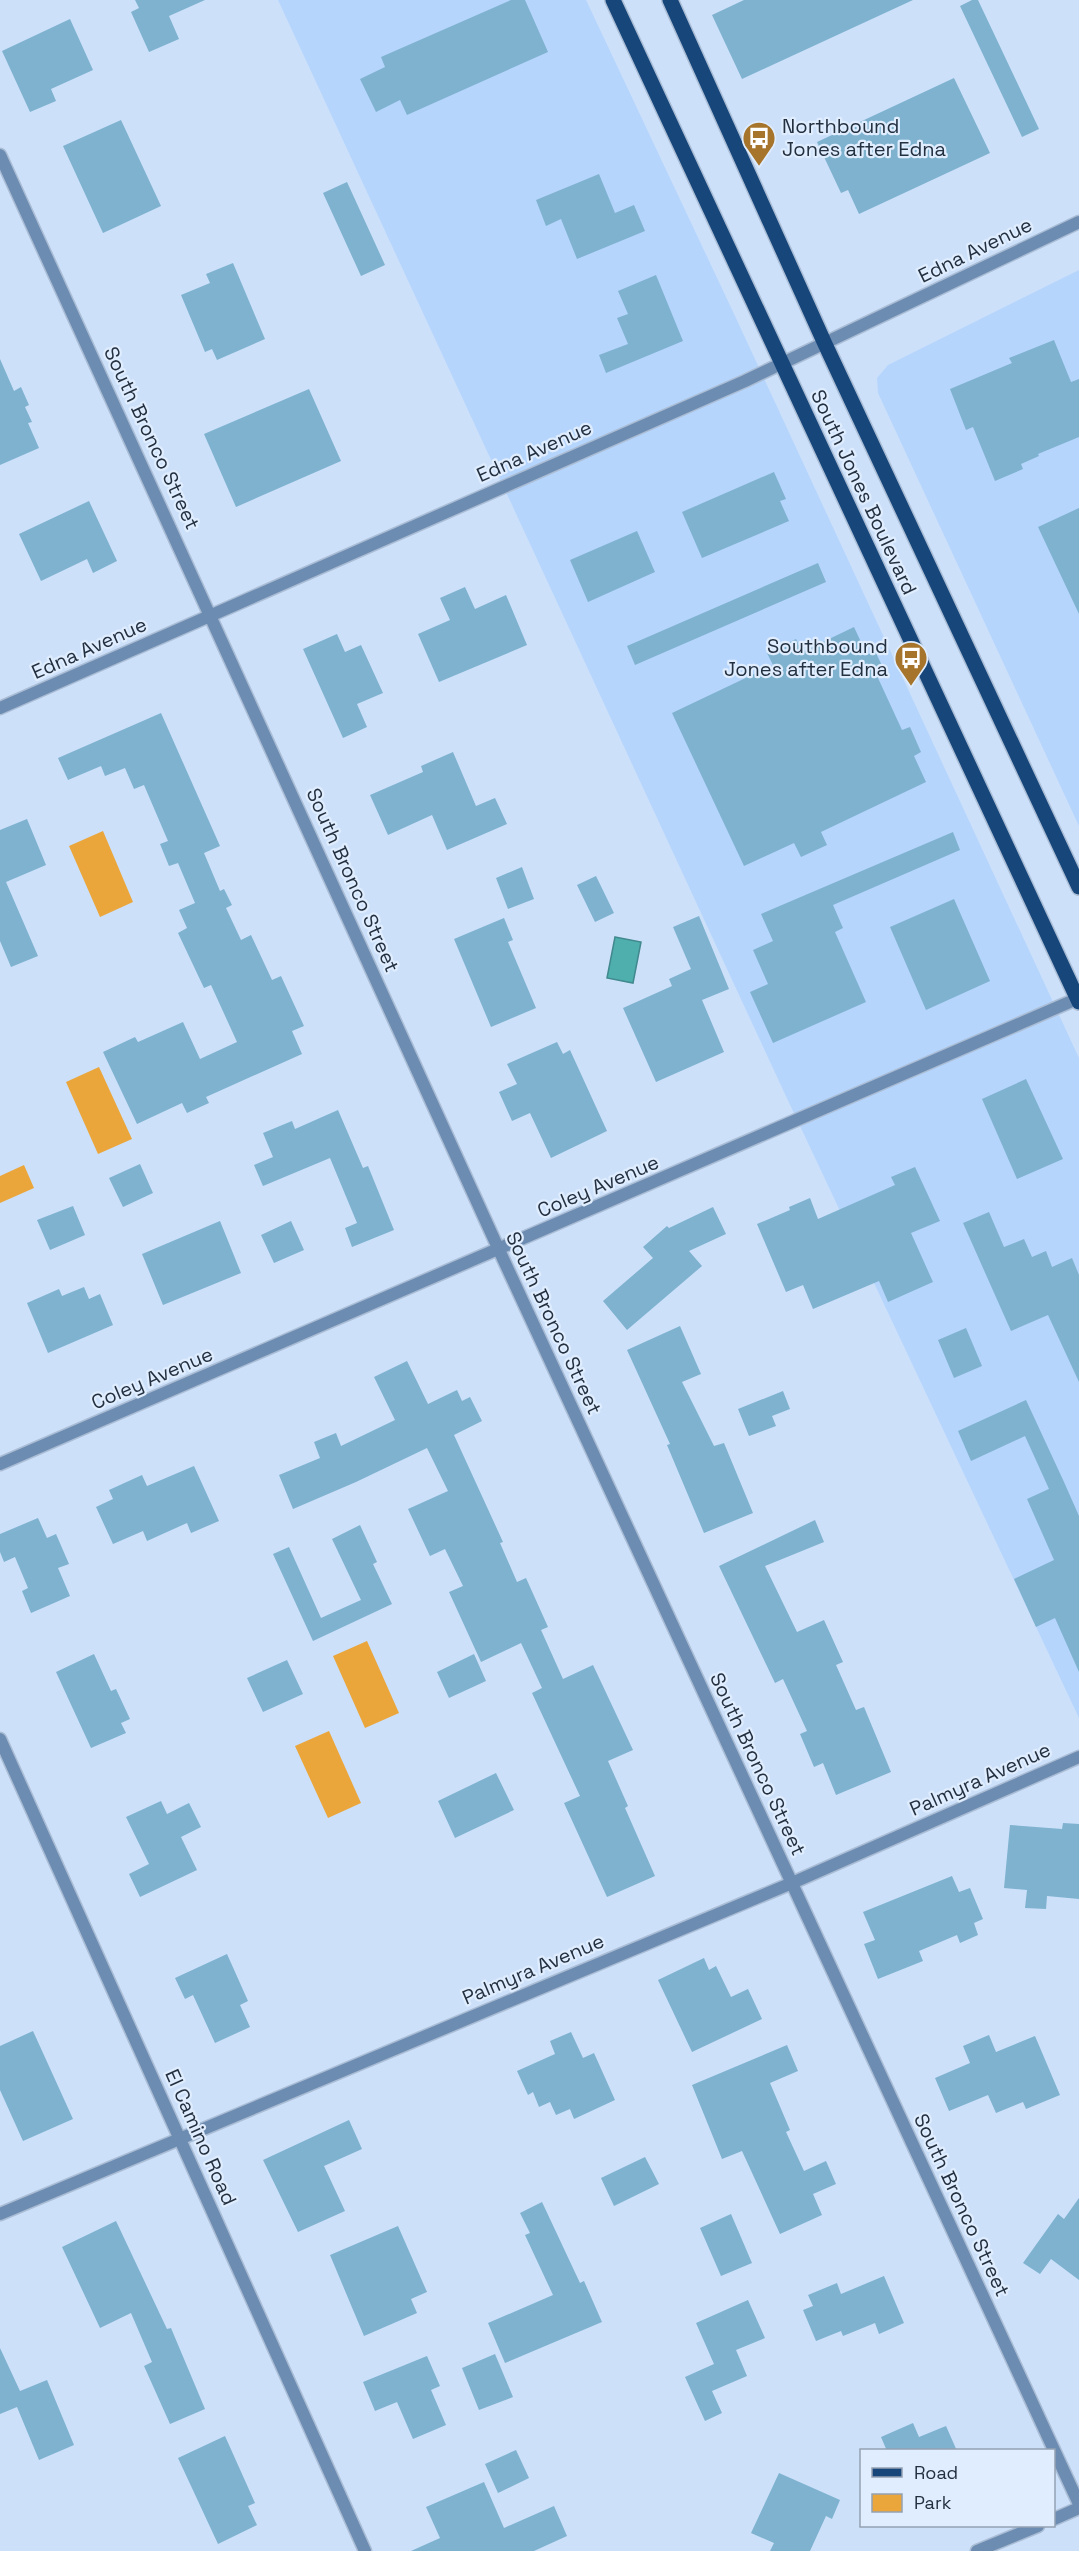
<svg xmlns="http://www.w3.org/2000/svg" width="1079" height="2551" viewBox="0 0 1079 2551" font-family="'Space Grotesk',sans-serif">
<rect width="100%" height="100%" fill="#cce0fa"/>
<!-- built -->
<path fill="#b6d5fc" d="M278,0H586L735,316L1079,1058V1718L784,1092Z
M1079,270V826L878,393L877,378L888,365Z"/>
<!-- green -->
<path fill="#eba63b" d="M103,831L133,902L100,917L69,846Z
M99,1067L132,1139L98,1154L66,1082Z
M24,1165L34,1188L0,1203V1176Z
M367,1641L399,1713L365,1728L333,1656Z
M329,1731L361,1803L328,1818L295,1746Z"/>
<!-- water -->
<path fill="#4eafad" stroke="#41898c" stroke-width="1.5" d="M615,937L641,942L633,983L607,978Z"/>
<!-- building -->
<path fill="#7eb2cf" d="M135,0H205L169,16L179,39L149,52L131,12L139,8Z
M511,0H525L548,52L407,115L400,100L376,112L360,79L385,67L381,57Z
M744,0H913L742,79L712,15Z
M972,0H978L1039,129L1022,137L960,6Z
M70,19L93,70L51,89L56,101L30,112L2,51Z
M954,78L990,153L859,214L848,190L841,193L817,142Z
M121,120L161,206L103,233L63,146Z
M599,174L615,213L634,205L645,231L577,259L561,219L546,226L536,200Z
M347,182L385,265L361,276L323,193Z
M233,263L265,339L217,360L212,349L205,352L181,295L210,283L206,274Z
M656,275L683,341L606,373L599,355L628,344L617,318L628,314L618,291Z
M1054,340L1071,382L1079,379V437L1038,454L1039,456L1021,464L1023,469L995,481L973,427L966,430L950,389L1012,363L1009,358Z
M0,359L14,391L21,387L29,405L25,407L32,422L28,423L39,448L0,465Z
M309,389L341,461L236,507L204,434Z
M774,472L786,499L780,501L789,521L702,558L682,512Z
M89,501L117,561L93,573L87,559L41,581L19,534Z
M1079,508V614L1038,527Z
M637,531L655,572L588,602L570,560Z
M818,563L826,582L635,665L627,646Z
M465,587L475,609L506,595L527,645L439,682L418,634L450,620L440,598Z
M854,627L867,655L875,651L886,674L878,678L902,730L910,727L921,752L914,756L926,782L821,832L827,845L801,857L794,843L744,866L672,713L773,665L767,653L796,639L802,652Z
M337,634L345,652L361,645L383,693L357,704L367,727L343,738L303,649Z
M161,713L220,846L204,853L220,891L224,889L232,905L226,908L241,940L251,935L272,980L281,976L304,1026L292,1031L302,1054L206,1097L209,1103L187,1113L182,1103L137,1124L103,1052L135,1037L138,1042L183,1022L200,1059L237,1042L211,985L204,988L178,933L187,928L179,910L195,903L178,863L169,866L160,844L168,841L144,785L134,789L125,768L105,776L101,766L68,780L58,758Z
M453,752L476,806L495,798L507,824L447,850L432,815L388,835L370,795L423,772L421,766Z
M27,819L46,865L6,882L38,956L11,967L0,941V830Z
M953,832L960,850L833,905L843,928L835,932L866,1002L773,1043L750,992L768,984L753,950L773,941L761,914Z
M522,867L534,899L508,909L496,878Z
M596,876L614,913L595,922L577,885Z
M954,899L990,981L926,1010L890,927Z
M699,916L729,989L702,1000L724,1052L656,1082L623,1008L672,986L669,979L691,969L673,927Z
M504,918L513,940L508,942L536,1008L491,1027L454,939Z
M557,1042L563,1054L570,1050L607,1131L551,1158L530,1113L512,1121L499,1092L517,1084L507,1064Z
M1026,1079L1063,1159L1017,1179L982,1099Z
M338,1110L363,1168L368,1166L394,1230L352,1247L345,1228L357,1223L330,1158L263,1186L254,1165L273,1157L263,1133L292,1121L295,1129Z
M140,1164L153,1193L123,1207L109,1178Z
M915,1167L940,1221L911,1233L933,1282L888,1302L879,1281L813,1309L803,1285L786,1292L757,1224L790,1210L789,1207L810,1198L818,1219L895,1185L891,1177Z
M73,1206L85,1235L50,1250L37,1220Z
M713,1207L726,1234L689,1251L702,1266L627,1330L603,1301L653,1258L643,1247L667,1226L669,1228Z
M989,1212L1004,1247L1024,1239L1032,1257L1046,1251L1052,1267L1072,1258L1079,1275V1382L1048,1315L1011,1331L963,1223Z
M220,1221L241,1273L163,1305L142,1254Z
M291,1221L304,1250L274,1263L261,1235Z
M84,1287L89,1299L100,1294L113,1325L48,1353L27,1303L59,1289L62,1296Z
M680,1326L701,1374L682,1382L714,1446L724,1443L753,1513L704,1533L667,1445L670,1444L627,1350Z
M966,1328L982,1366L954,1378L938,1340Z
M407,1361L428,1404L457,1390L462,1401L470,1397L482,1421L454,1435L503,1542L500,1543L517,1582L526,1578L548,1627L541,1630L563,1679L593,1665L633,1750L608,1761L628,1806L625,1808L655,1876L607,1897L564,1803L580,1796L532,1693L542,1688L521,1643L481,1662L449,1592L463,1586L445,1549L430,1556L408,1509L448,1491L427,1448L356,1482L293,1509L279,1475L320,1458L314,1442L336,1433L341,1446L395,1420L374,1377Z
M783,1391L790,1409L772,1416L776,1426L749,1436L738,1409Z
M1026,1400L1064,1482L1049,1489L1025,1436L971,1461L958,1431Z
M194,1466L219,1521L191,1533L187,1523L147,1541L143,1531L113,1544L96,1507L113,1499L109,1490L142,1475L147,1486Z
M1064,1482L1079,1516V1672L1055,1618L1036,1627L1014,1579L1054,1560L1027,1499Z
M38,1518L47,1538L56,1534L69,1564L58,1568L70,1596L31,1613L22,1591L28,1588L15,1557L4,1562L0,1552V1534Z
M815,1520L824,1542L765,1566L797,1632L824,1620L843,1662L836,1665L856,1710L864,1707L891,1772L836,1795L823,1763L814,1767L800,1734L807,1731L783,1679L775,1683L719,1566Z
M360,1525L377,1562L373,1564L392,1604L313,1641L273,1554L289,1547L321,1618L361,1600L332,1539Z
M94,1654L111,1691L116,1689L130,1719L121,1723L126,1733L91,1748L56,1672Z
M474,1654L486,1681L449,1698L437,1672Z
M287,1660L303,1694L263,1712L247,1678Z
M496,1773L514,1810L455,1838L438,1801Z
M161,1801L167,1814L189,1803L201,1827L181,1837L197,1870L140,1897L129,1874L149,1864L126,1817Z
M1063,1823L1079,1824V1899L1047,1896L1046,1909L1025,1908L1027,1890L1004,1888L1010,1825L1062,1829Z
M952,1876L959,1892L970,1888L983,1919L974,1923L978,1935L960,1943L957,1935L919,1951L923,1961L878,1979L864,1944L875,1940L863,1912Z
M227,1954L248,2001L240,2005L250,2027L215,2043L193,1995L185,1999L175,1978Z
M704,1958L709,1970L716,1966L731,1997L748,1989L762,2019L692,2052L658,1980Z
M33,2031L73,2119L23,2141L0,2090V2046Z
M571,2032L583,2058L594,2053L615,2100L574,2119L570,2109L556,2115L550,2102L539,2107L533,2092L528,2095L517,2071L555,2054L550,2041Z
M989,2035L996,2052L1035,2036L1060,2095L1026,2109L1023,2102L996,2113L988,2095L949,2111L935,2078L970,2063L963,2046Z
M787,2045L798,2071L770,2083L790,2130L786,2132L804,2171L826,2161L836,2184L813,2194L822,2215L780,2234L742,2151L722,2159L692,2085Z
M349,2120L362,2149L324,2166L345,2211L298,2232L263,2160Z
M645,2157L659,2184L614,2206L601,2178Z
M1079,2198V2280L1051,2259L1040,2274L1023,2263L1058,2214L1064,2219Z
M542,2202L580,2283L584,2281L602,2322L505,2363L488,2323L553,2295L525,2235L530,2233L520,2213Z
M731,2214L752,2263L721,2276L700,2228Z
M116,2221L167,2329L171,2328L205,2409L170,2424L144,2366L152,2362L131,2313L100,2328L62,2247Z
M398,2226L427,2292L411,2299L417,2313L364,2336L330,2255Z
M884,2276L904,2323L879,2334L875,2323L843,2336L841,2331L816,2341L803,2310L813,2306L808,2295L837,2283L841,2294Z
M748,2300L765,2338L736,2350L747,2376L712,2391L722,2413L705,2421L685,2377L714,2364L696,2323Z
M0,2348L20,2391L47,2380L74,2445L39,2460L17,2407L0,2414Z
M495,2354L513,2397L479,2410L462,2368Z
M427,2356L440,2386L431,2390L446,2425L413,2439L397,2402L375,2411L363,2382Z
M913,2423L919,2437L946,2426L957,2451H887L881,2437Z
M225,2436L255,2503L248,2506L257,2525L218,2544L178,2458Z
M516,2450L529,2478L498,2493L485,2464Z
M779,2473L840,2500L832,2519L826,2516L810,2551H770L774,2543L751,2533Z
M484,2482L504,2528L554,2506L567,2536L534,2551H411L440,2538L426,2507Z"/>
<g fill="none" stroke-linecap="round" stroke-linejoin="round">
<!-- minor casing -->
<g stroke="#aabdd5" stroke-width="15">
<path id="minor" d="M0,155L499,1250L1079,2504
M0,1464L1079,998
M0,1739L365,2551
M0,2214L792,1883L1079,1757
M1054,2519L1079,2508
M977,2551L1038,2526"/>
</g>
<!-- tertiary casing -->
<g stroke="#aabdd5" stroke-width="15">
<path id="tertiary" d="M0,708L745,381L1079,222"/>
</g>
<!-- primary casing -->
<g stroke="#aabdd5" stroke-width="18">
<path id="primary" d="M613,0L1079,1002
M670,0L825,344L1079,887"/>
</g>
<!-- minor -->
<use href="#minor" stroke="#6d8cb2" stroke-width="12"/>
<!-- tertiary -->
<use href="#tertiary" stroke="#6d8cb2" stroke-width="12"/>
<!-- primary -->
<use href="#primary" stroke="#17467b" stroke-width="15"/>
</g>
<!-- icons -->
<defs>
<g id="bus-pin" transform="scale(1.725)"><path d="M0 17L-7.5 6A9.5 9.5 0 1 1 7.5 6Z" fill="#a6752b" stroke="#dfedfe"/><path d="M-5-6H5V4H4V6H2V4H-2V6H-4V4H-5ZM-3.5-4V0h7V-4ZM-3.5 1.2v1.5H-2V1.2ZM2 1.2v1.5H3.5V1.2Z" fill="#fff"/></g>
</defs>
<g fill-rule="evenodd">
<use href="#bus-pin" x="759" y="138"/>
<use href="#bus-pin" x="911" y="658"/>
</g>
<g text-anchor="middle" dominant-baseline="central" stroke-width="4.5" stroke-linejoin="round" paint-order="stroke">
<!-- poi labels -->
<g font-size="20" fill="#233040" stroke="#dfedfe" text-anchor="start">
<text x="782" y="126">Northbound<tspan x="782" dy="23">Jones after Edna</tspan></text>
<text x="888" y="646" text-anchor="end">Southbound<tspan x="888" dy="23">Jones after Edna</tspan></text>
</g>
<!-- street labels -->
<g font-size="20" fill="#233040" stroke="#dfedfe">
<text transform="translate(975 250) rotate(-26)">Edna Avenue</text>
<text transform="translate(152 438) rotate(65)">South Bronco Street</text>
<text transform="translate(534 451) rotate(-24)">Edna Avenue</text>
<text transform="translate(864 492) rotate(65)">South Jones Boulevard</text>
<text transform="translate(89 648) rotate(-24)">Edna Avenue</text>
<text transform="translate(353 880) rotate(66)">South Bronco Street</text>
<text transform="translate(598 1186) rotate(-23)">Coley Avenue</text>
<text transform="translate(554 1323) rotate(65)">South Bronco Street</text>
<text transform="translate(152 1378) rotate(-23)">Coley Avenue</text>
<text transform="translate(758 1764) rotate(65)">South Bronco Street</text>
<text transform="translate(980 1779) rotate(-24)">Palmyra Avenue</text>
<text transform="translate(533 1969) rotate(-23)">Palmyra Avenue</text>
<text transform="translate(201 2137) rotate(66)">El Camino Road</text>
<text transform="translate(962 2205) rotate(65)">South Bronco Street</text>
</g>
</g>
<!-- legend -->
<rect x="860" y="2449" width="195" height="78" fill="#dfedfe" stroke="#94a1b2" stroke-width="1.5"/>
<rect x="872" y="2468" width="30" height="9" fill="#17467b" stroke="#94a1b2" stroke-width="1.5"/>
<text x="914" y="2479" font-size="18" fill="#233040">Road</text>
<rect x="872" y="2494" width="30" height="18" fill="#eba63b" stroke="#94a1b2" stroke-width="1.5"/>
<text x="914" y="2509" font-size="18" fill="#233040">Park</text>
</svg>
